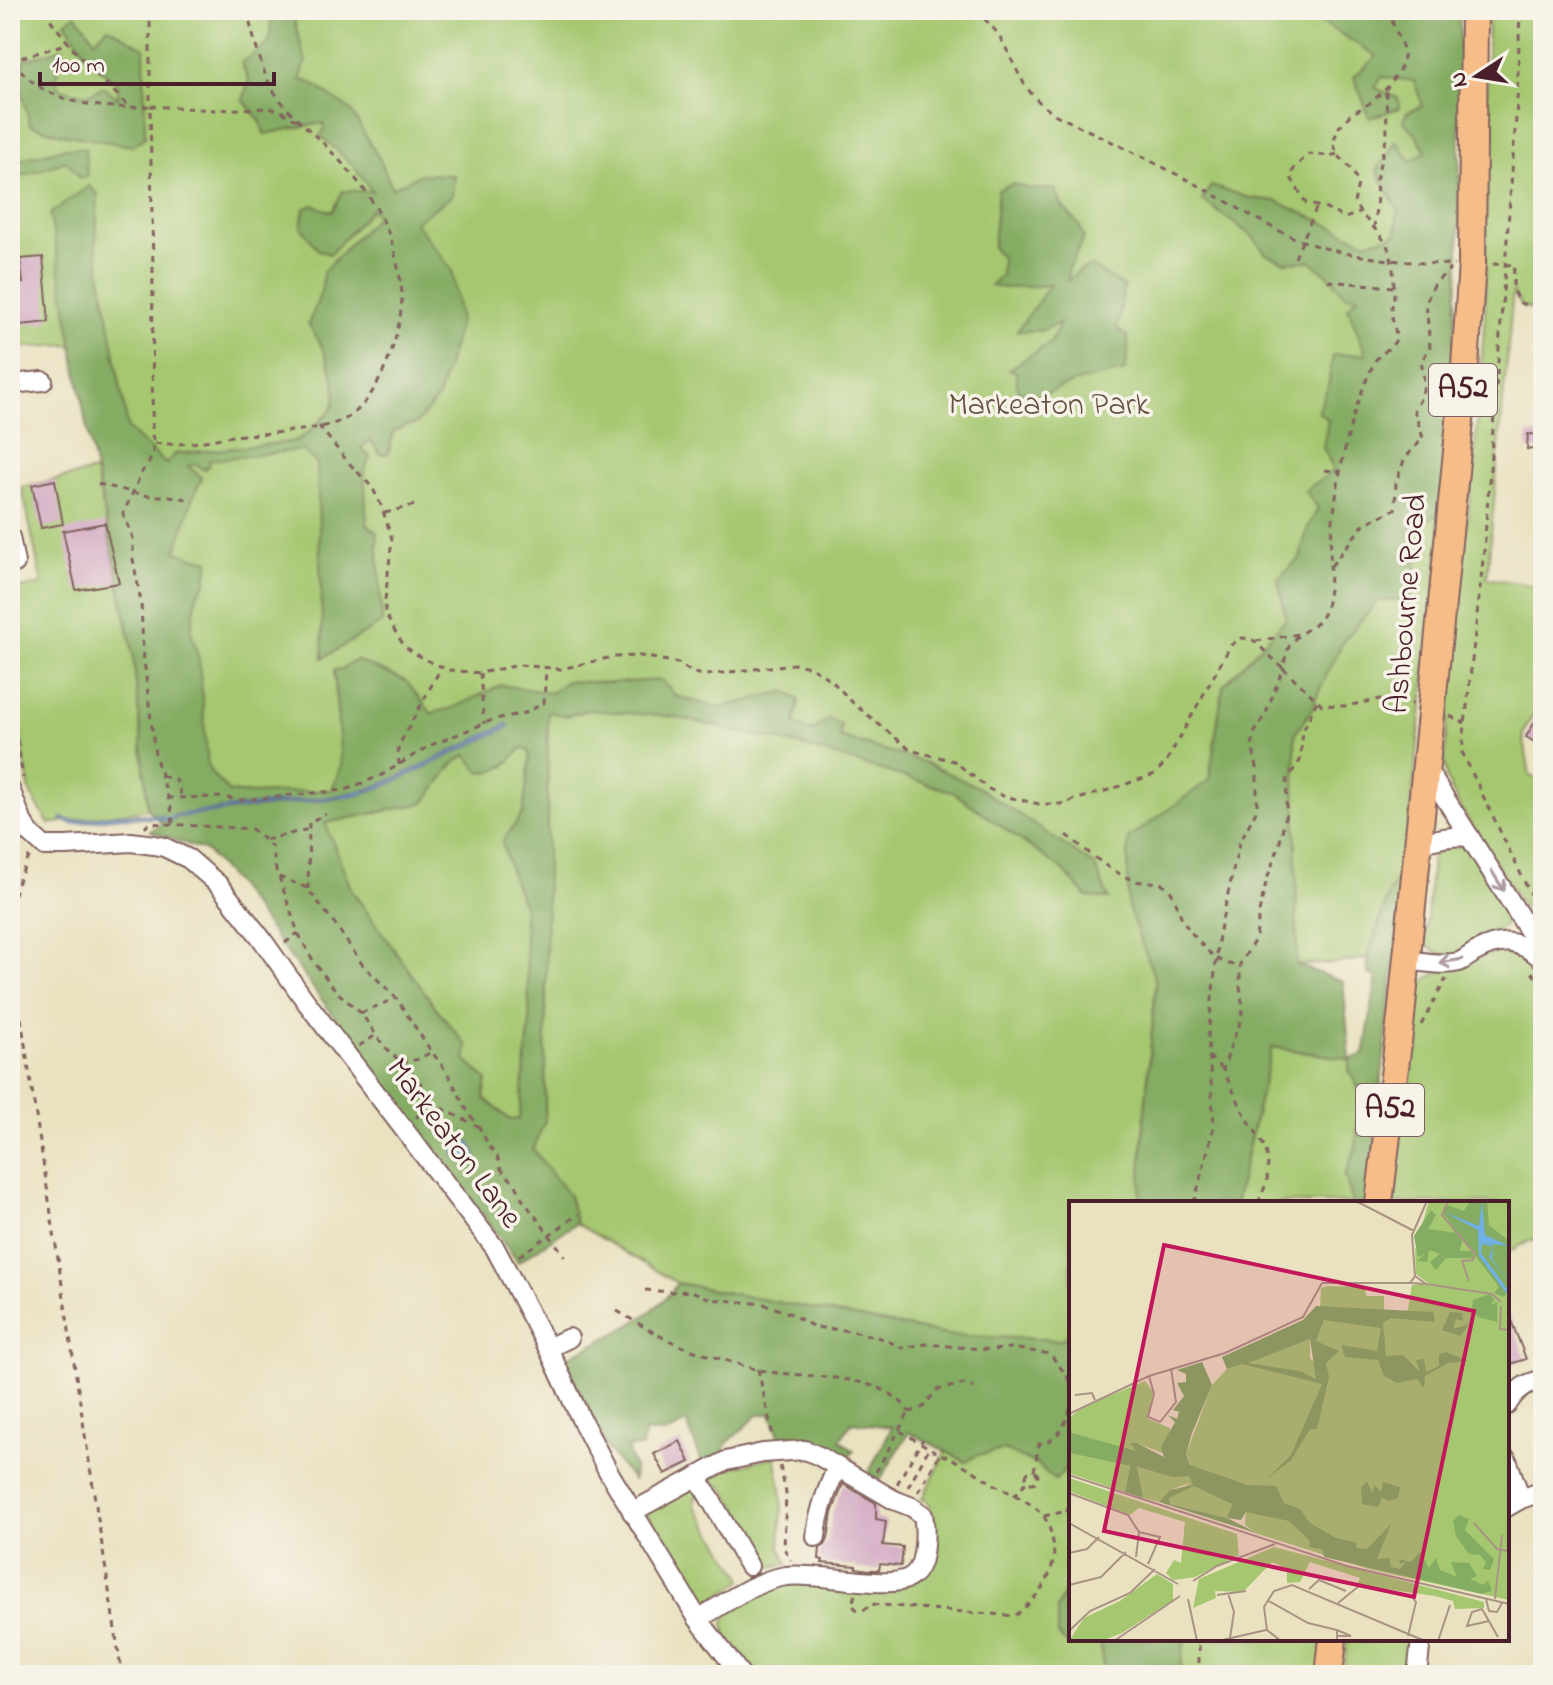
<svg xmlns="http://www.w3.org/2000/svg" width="1553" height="1685" viewBox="0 0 1553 1685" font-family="'Indie Flower',sans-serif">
<rect width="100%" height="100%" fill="#f7f3e8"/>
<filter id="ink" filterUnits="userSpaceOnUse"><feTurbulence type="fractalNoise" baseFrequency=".0125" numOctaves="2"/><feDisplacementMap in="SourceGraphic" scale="16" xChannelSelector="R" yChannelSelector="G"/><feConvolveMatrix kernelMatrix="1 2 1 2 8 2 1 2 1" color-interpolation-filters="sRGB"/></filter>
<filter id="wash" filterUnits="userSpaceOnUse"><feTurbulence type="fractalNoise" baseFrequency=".006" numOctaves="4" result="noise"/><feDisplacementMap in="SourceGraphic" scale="32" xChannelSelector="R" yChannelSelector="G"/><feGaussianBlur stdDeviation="1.8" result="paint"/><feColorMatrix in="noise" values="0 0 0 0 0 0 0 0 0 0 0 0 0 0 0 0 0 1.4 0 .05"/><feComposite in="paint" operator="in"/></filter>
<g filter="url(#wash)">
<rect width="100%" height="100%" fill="#e9e1bf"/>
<!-- green -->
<path fill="#a5c770" stroke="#78734e" stroke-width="2" d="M10,10H1460L1459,264L1443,512L1403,882L1389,893L1367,958L1338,963L1270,967L1156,982L1143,1136L1140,1203H1071V1333L1059,1340L948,1335L677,1283L576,1223L569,1196L510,1120L484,1098L486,1080L465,1060L467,1046L436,1008L352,891L325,823L424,803L453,764L466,754L504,767L520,749L404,757L332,791L252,794L229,792L212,774L208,767L94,344L10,348Z
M1488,10H1543V311L1522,307L1513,292L1487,578L1543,587V694L1523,734L1530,776L1543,781V937L1460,807L1447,780L1444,763L1455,626L1474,463L1485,314Z
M95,471L133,653L148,809L49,824L30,793L10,669V590L42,584L22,487Z
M1452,845L1469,848L1508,914L1504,926L1455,955C1442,956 1434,953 1425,943L1432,856L1440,850Z
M1509,948L1539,963L1543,969V1240H1531L1507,1253V1203H1394L1413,1028L1421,986L1425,980L1443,970Z
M1272,1047L1350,1059L1349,1070L1361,1093L1356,1148L1345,1175L1353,1203H1235Z
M1004,1450L1037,1464L1055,1480L1071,1463V1577L1057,1608L1068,1645L1082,1639H1100L1104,1675H756L726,1637L724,1624L727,1608L775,1584L922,1577C933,1566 936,1530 933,1514C933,1513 928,1502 927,1501L922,1499L946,1451L966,1462L976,1455Z
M775,1456L781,1487L782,1507L780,1547L788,1564L769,1567L758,1557L749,1540L756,1535L723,1487L720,1486L716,1491L713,1478L717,1472Z
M692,1487L700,1490L702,1496L695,1497V1506L742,1577V1581L710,1601L698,1598L691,1588L646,1512Z
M1185,1639H1323L1319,1675H1181V1661Z
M1347,1639H1415L1410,1675H1343Z"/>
<!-- forest -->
<path fill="#84ac62" stroke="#676646" stroke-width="2" fill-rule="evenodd" d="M269,10H291L306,62L300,80L310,82L351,111L380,160L392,188L421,174L454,175L452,196L415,222L452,270L460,321L438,398L416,424L405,426L393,432L389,453L381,455L370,440L361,448L370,457L364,472L367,524L377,533L382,623L323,658L317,464L303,450L209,460L210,464L204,470L196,464L188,466L202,478L193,497L176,552L209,561L206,583L197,594L191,630L199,660L208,767L212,774L229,792L252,794L332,790L341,765L334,670L342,669L356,660L406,681L431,713L453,708L501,685L551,693L566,681L610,683L662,680L676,696L719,708L786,691L799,700L795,724L811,731L829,719L841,725L840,737L926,763L978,787L1095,866L1109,899L1087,897L1064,871L953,792L803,746L674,717L588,710L567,716L548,712L545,1121L533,1149L569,1196L576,1223L518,1262L234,882L206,851L150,831L162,824L148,809L133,653L85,418L50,214L89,186L98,194L96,247L128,429L166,464L175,454L291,442C302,439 308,433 316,425C322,419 330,413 333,406C342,385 321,341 308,324L314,311L322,288L323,272L377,216L371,209L330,254L319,251L301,227L304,209L313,205L332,212L343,191H372L353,165L321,136L324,128L323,123L264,134L261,122L243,100L249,80L241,63L269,43L271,21ZM521,749L528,750L530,758L523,813L502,842L514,883L523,903L530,1021L519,1119L510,1120L484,1098L487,1080L465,1060L467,1046L436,1008L352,891L325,823L424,803L453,764L466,755L479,771C499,775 508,762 521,749Z
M1323,10H1460L1459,264L1443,512L1407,530L1417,557L1411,600L1378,601L1344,640L1316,697L1313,708L1295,734L1297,965L1343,982L1350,1059L1364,1055L1377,977L1368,973L1367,958L1389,893L1399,873L1403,882L1368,1203H1353L1345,1175L1356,1148L1361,1093L1349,1070L1350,1059L1272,1047L1235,1203H1140L1143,1136L1156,982L1128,907V839L1209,780L1223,686L1286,619L1278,579L1300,558L1307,530L1318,508L1305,491L1334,470L1323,447L1328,420L1318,412L1328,387L1333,355L1366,354L1348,308L1358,296L1345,295L1328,275L1310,261L1285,262L1266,254L1253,237L1202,200L1211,186L1250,198L1276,201L1366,242L1396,234L1398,210L1377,171L1396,141L1411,161L1426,151L1415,133L1404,122L1406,113L1423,106L1414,81L1382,77L1375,88L1398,98L1399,108L1370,118L1354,77L1377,56L1316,19Z
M76,14L95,40L108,27L144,48L145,137L132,146L61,134L30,125L20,83L25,60L63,48L56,80L61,89L87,95L103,87L118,98V84L91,61L65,22Z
M65,148H85L87,177L80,178L67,161L10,180V164L18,160Z
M1012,184L1030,189H1055L1062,206L1079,225L1084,237L1068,271V281L1080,270L1091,266L1124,287L1117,330L1128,336V354L1125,371L1075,382L1042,395L1018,392L1016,372L1009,369L1051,342L1060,323L1039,331H1017L1050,285L1006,288L990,286L1001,275L1002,258L993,248L998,190Z
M677,1283L948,1335L1059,1340L1071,1333V1463L1055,1480L1037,1464L1004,1450L977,1455L966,1462L909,1432L880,1480L868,1474L892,1427L852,1422L840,1440L854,1451L847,1459L810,1444L783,1446L771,1414H759L726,1444L725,1454L703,1465L686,1421C672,1433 663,1436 645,1431L642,1447L627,1448L634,1468L633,1480L608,1450L564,1359C599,1341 657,1318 677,1283Z
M1071,1577V1639H1082L1068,1645L1057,1634V1608Z
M1100,1639H1185L1181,1661V1675H1104Z"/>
<!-- water -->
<path fill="#70b0e4" stroke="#5d6888" stroke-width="2" d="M508,724L509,727L388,785L356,796L178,817L167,822L160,818L117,817L73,824L61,820L62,818L73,821L116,814L161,815L167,818L180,814L328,797L366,790L392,780Z
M457,1141L470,1143L476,1155L473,1164H466C457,1160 449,1149 457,1141Z"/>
<g id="blocks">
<!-- building -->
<path fill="#d2a7c3" d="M43,257L49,322L10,326V284L23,283L20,259Z
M1528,434L1543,435V450L1527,449Z
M55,480L63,524L41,528L32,485Z
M105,523L119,583L76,590L63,531Z
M1543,708V747L1526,737Z
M1509,1315L1526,1359L1507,1365V1316Z
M680,1441L690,1462L665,1474L654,1454Z
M843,1484L876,1503V1519L886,1521L883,1545L903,1547L901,1566L880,1564L879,1570H869L856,1568V1566L822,1563L823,1560L819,1559L820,1548L825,1545L828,1539L832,1513Z"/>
</g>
</g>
<g filter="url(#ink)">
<use href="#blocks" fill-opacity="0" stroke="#82635f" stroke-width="2"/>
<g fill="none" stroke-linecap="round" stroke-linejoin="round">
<!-- minor casing -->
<g stroke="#82635f" stroke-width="22">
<path id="minor" d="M10,384L43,381
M10,537L15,563
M1426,768L1543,953
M10,789L23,823L31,834L44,846H66L131,842L154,845L164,847L189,859L219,885L261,938L307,1003L495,1248L548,1348L581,1419L608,1471L698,1619L741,1675
M1419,844C1436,839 1452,835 1470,837
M1407,960C1422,962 1443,966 1459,962C1464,960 1470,955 1475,952C1501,938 1518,939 1541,958
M548,1348L569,1338
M1507,1405C1516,1390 1526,1382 1543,1380
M1507,1460L1521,1499
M697,1476L749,1566
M1507,1507L1521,1499L1543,1491
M632,1512L726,1461L763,1453L805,1450L819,1456L894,1500L912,1507L923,1515C925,1525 925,1535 924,1545C923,1557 921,1571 909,1578C887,1590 817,1572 786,1576C754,1581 726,1603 698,1619
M816,1537C818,1512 827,1490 837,1467
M1417,1675L1421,1639"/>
</g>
<!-- highway casing -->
<g stroke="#82635f" stroke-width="30">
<path id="highway" d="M1379,1203L1401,1017L1464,381L1472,264L1474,10
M1329,1675L1333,1639"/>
</g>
<!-- path -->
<path stroke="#82635f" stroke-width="3" stroke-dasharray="6 6" stroke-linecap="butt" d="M43,10L77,54L130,108
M150,10V106L215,110L268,108L279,110L296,120
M976,10C984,19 995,28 1001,39C1019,71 1022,93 1056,115C1104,138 1152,161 1199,186C1235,205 1275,233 1314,245C1360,259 1406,262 1454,265
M1520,10L1517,104L1484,551L1462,752L1527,887L1543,916
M10,49C26,103 103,111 150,106L153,269L152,435C156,446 152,462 143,470L123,514L133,538V559L141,602L143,651L155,755L171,807L173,823
M10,61L69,43
M1337,154L1330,156L1309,154L1295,167L1290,176L1306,203L1324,208L1345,218L1359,213
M1374,228L1377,197L1376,180L1387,135L1386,89
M1295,258L1317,206
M1493,264L1514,265C1514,277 1509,297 1523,304C1528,306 1537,307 1543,308
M1328,281L1393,287
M319,426L347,461L372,487L381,505L392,539L385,600V613L398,637L407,648L422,658L449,670L480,673L520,665L561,669L612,657L641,656L678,663L693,673L706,675L794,664L811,667L831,680L853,703L908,748L914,751L954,761L989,789L1003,796L1039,804H1061L1112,789L1155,774L1166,762L1231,645L1242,638L1252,639L1283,668C1285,661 1286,651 1290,645C1301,627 1320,630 1326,606C1332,583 1329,561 1331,539C1337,478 1348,416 1375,361C1379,355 1395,345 1396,339C1397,332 1392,322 1392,315C1391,308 1393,303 1394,296C1394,280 1394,256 1385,242C1376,228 1362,217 1354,203L1358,184L1353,171L1337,154L1333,142L1339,127L1350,115L1370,103L1389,86L1401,67L1404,51L1393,24L1390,10
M155,443C182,447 207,440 233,436C262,433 323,432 347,418C380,399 402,332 402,295C401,275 392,237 382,219C369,192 348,169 327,147C309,129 287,112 273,90C261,72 253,32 246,10
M1325,470L1341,472
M98,484L149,496H170L192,500
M385,513L415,505
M1331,566L1364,524L1395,509L1396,482L1405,458L1423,438L1414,410C1426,391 1425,382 1421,361L1430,348L1426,302L1435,283L1450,269
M1256,641L1299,634
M480,673L484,724
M10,693L23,778
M1450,716L1465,723
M399,765L398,747L441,668
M162,776L176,780L182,797
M167,798L222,797L241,800L345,790L382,775L429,746L495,719L525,713L544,703L546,669
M145,828L149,823L252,829L272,847L277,876L307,888L335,924L362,964L396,998L429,1048L447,1072L468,1112L479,1127L489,1146L497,1155L501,1169L516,1185L523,1200L565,1256
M1067,835C1087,851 1109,871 1133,880C1144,885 1159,878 1168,888C1175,896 1177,906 1181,916C1185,927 1206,951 1216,958C1222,963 1232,964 1239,967
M266,840L309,829
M279,877L298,933L314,962L337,992L361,1013L383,1045L418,1079L431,1101L447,1111L478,1126
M308,889L309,822L326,814
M10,907L18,881L30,855
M285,943L298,933
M10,947L122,1675
M1532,972L1543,989
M361,1013L396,998
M1421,1025L1446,979
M359,1046L376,1035
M1209,1056L1223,1070
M401,1063L419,1059L431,1052
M416,1118L431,1101
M1194,1203L1214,1126L1208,1037L1219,934L1239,844L1257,809V767L1252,746L1255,732L1266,713L1283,668L1322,705L1346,706L1385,698L1413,704
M1258,1203L1267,1182L1268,1161L1266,1149L1244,1113L1223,1070L1233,1039L1239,1026L1243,1009L1240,986V964L1256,938L1259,912L1267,879L1279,846L1286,813L1287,779L1300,761L1303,731L1317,701
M519,1256L579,1214
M645,1290L672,1292L691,1291L711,1299L764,1304L789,1313L814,1327L852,1331L884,1339L902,1348L926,1344L992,1350L1011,1348L1050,1354L1067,1376L1071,1389
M617,1311C637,1322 656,1335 677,1344C690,1350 704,1354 718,1358C735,1363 754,1370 771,1372C811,1378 886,1373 909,1412
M758,1369L773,1436
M909,1412C931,1407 924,1403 937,1390L964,1384L974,1388
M900,1431L940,1454L917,1494
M780,1466L786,1493L784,1548L791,1560
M1026 1477a6 6 0 1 1 12 0a6 6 0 1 1-12 0Z
M1034,1471L1039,1444C1060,1440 1065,1425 1071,1406
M876,1472L909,1412
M897,1484L923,1439
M908,1487L929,1448
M1014,1496L1027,1481
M1069,1507L1067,1511L1071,1512
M1044,1516L1067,1511
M855,1595L852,1604L855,1608L859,1611L866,1609L869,1604L1015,1616C1040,1596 1060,1570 1052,1537C1050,1529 1047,1520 1042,1514C1030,1501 1009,1493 994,1484C977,1474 959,1460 940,1454
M1199,1675V1639"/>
<!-- minor -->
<use href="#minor" stroke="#fff" stroke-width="18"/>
<!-- highway -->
<use href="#highway" stroke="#f7bd88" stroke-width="26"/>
</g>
<!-- one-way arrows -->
<defs><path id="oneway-shaft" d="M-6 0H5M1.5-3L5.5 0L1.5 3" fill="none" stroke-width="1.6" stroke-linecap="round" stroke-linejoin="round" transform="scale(2)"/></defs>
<g stroke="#ae9aa0">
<use href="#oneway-shaft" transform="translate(1498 881) rotate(58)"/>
<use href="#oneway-shaft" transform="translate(1451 961) rotate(171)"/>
</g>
</g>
<g text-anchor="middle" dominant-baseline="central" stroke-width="7" stroke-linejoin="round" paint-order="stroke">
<!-- shield labels -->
<g fill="#f7f3e8" stroke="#7e5f64" stroke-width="2">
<rect x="1429" y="364" width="68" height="52" rx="6"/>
<rect x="1356" y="1084" width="68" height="52" rx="6"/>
</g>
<g font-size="30" font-weight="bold" fill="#4a1f2b">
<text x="1463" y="390">A52</text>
<text x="1390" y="1110">A52</text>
</g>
<!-- park labels -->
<g font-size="32" fill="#655140" stroke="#f7f3e8">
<text x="1049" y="406">Markeaton Park</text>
</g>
<!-- street labels -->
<g font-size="32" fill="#4a1f2b" stroke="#f7f3e8">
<text transform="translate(1408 604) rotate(-85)">Ashbourne Road</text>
<text transform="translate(453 1144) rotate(53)">Markeaton Lane</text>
</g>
</g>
<!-- overview -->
<g transform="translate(1069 1201)">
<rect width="440" height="440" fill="#e9e1bf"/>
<path d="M360,0H440V399L300,368L189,333L176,324L179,284L122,265L117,253L143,184L158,168L241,138V157L248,165L247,140L255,119L338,114L343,84L359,82L347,73L346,49ZM258,85L296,86L297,95H315V109L251,106L252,87ZM76,180L84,191L79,218L101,227L98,254L68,242V251L0,231V217L14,206ZM0,252L61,265L56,291L0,272ZM67,266L103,276L120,274L163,303L158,317L101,303L99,297L121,282L101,289L90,301L74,297ZM0,277L168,333L170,354L126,376L104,379L97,372L105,359L112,362L116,321L70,307L61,314L0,290ZM205,346L415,401V407L386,408L384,400L366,395L288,384L291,377L241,361L231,381L218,382V368L203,361L174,391L146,390L147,397L124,407L130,378ZM88,373L104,383V399L53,432L32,440H0L15,417L51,400Z" fill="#a5c770"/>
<path d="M401,0H418L420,24L440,40V89L435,96L425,92L430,86L374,12L378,4L395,10ZM362,9L367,14L359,28L388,32L393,40L391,50H404V57H377L367,69L361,61L371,53L360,49L358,61L348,60L356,53L349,56L345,35ZM421,93L425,98L422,104L428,101V121L409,116L403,107L404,99ZM247,105L364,111L366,121L322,117L314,122L317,155L334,154L351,171L347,159L355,158L357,171L370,165V153L377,151L399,160L379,162L356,175L355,187L348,178L328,182L315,175L309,159L276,156L272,144L308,150L312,127L255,119L247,140L270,150L257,162L260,176L248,228H241L222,259L197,279L222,254L253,183L173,163L158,168L153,156L234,119ZM241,138L247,178L231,170L179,162ZM381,111L393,112L394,120L387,118L384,128L400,123L391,135L373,129ZM133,161L143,184L123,232L117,253L121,264L179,284L207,285L215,302L231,308L241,322L267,337L288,342L287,347L298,348L322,323L308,358L320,357L322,366L331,368L337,361L331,363L330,358L342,361L351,351L360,367L367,357L371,369L388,376L382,361L400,362L408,375L401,378L414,384L419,379L423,390L413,393L255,356L253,348L240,346L241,340L220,320L177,311L172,319L158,317L190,333L90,301L101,289L124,284L120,275L103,276L68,266L74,297L56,291L61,265L0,252V231L67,250L61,242H68L95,256L92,246L106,221L99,214L108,218L110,211L104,209L115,195L108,182L117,181V173L108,169ZM125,285L163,303L158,317L101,303L100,297ZM298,281L304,292L305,284L312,291L314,281L331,286L329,297L319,300L313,296L309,306L293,303L292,286ZM390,314L400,318L396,329L425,358L421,369L414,368L417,361L411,354L400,353L387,335L384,320Z" fill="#84ac62" fill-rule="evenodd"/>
<path d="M413,0L416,34L440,45L414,42L424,44L423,58L440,81L420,56L424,46L413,43L412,52L432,79L440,91V96L410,55L409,29L375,11L410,25Z" fill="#70b0e4"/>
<path fill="none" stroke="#a99384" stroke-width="2" d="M287,0L345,30M379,0L373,14L406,53L404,59L393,60L400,80M342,82L357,83L346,75M357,83L423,93L432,101M432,105L431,128L440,129M80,175L85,193L79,216L91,221L107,201L102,167M6,194L23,192L26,199M0,213L80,175L156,152L234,116L253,82H341L346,75L343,34L358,0M0,274L278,365L440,403M0,292L59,314L70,331L67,356M0,322L109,383M405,322L428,348L440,350M70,331L91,336L79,363M0,352L18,348L30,336M124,380L148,365L206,343M0,384L32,376L57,351M240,388L250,379L277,390M159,392L165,411L161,437M148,394L177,390M119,398L128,440M417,398L420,410L428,411L433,402M426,398L433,334M198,399L239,422L268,429V440M269,402L290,385L343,396L347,401L339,435M420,420L398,425L403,411L413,408L429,436M268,429L282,435H269M0,430L21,410L61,392L86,368M45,440L111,395M149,440L197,429M212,440L198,429L195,406L205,390L223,384L356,440M369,440L381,404"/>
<path fill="#c2185b" fill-opacity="0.15" stroke="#c2185b" stroke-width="4" d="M95,44L405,110L345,396L35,330Z"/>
<rect width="440" height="440" fill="none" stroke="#4a1f2b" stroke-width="4"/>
</g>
<!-- margin -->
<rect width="1553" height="1685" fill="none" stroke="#f7f3e8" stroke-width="40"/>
<!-- north arrow -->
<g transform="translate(1477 76) rotate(258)" stroke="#f7f3e8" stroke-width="6" paint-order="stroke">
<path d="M0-6L14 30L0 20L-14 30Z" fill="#4a1f2b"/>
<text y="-12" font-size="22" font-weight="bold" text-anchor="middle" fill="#4a1f2b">N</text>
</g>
<!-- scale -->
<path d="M40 72v12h234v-12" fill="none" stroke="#4a1f2b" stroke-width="4"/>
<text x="52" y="72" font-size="24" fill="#4a1f2b" stroke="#f7f3e8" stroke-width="6" paint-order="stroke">100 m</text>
</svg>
